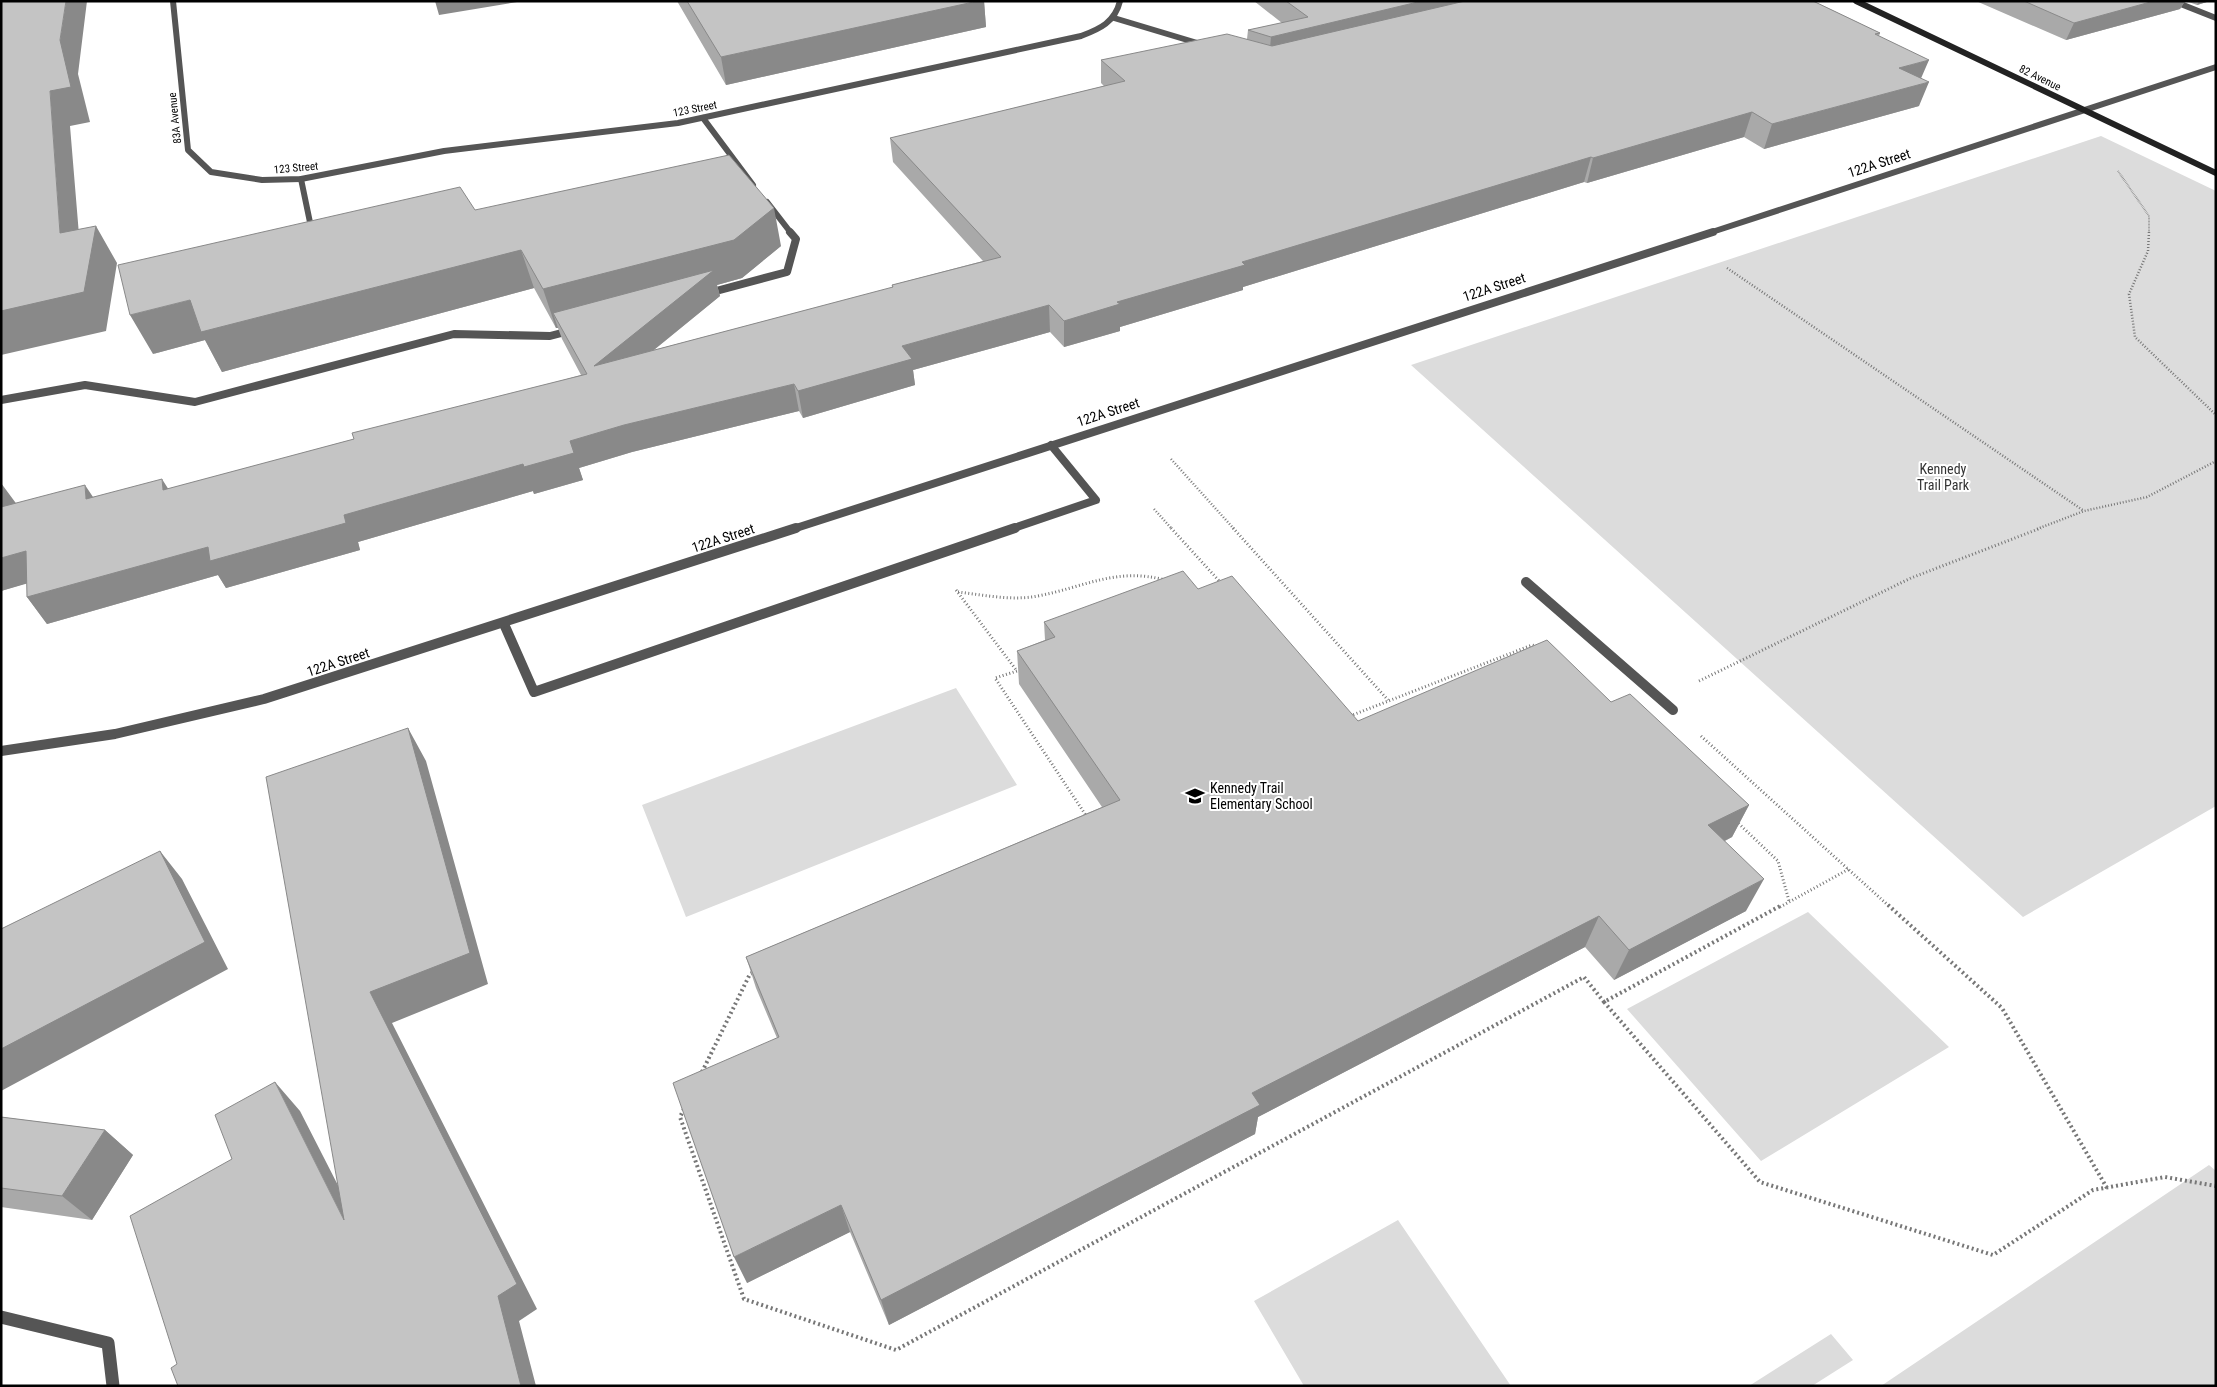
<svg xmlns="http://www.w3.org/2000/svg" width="2217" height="1387" viewBox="0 0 2217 1387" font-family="'Roboto Condensed',sans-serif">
<rect width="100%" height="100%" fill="#fff"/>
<!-- green -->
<path fill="#dcdcdc" d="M2101,136L2216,191V806L2023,917L1411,365Z
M956,688L1017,785L686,917L642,805Z
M1808,912L1949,1047L1761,1161L1627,1009Z
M2209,1165L2216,1171V1386H1881Z
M1398,1220L1511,1386H1304L1254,1301Z
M1831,1334L1853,1360L1812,1386H1749Z"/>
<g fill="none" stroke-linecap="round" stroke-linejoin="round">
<!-- path-far3 -->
<path stroke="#777" stroke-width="2" stroke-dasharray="0.5 1" stroke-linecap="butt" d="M2118,171L2149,216V233"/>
<!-- path-far2 -->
<path stroke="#777" stroke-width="2.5" stroke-dasharray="1 2" stroke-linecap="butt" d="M2149,232L2148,251L2129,294L2135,337L2216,415
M1727,268L2084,511
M1171,459L1234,529
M1154,509L1172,529
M2037,529L2084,511L2147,497L2216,461"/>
<!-- path-far1 -->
<path stroke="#777" stroke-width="3" stroke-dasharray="1 2.5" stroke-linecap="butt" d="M1171,528L1221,583
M1233,528L1388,700
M956,590L1017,671L995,678L1087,817
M958,592C984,595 1012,601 1038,596C1085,587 1116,567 1165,580
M1699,681L1911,578L2041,528
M1350,716L1532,645L1535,646
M1701,736L1890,907
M1736,821L1778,861L1789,901
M1780,907L1849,869"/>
<!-- path -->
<path stroke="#777" stroke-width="4" stroke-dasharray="2 3" stroke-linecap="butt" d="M1888,905L2002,1008L2107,1188
M1604,1002L1760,1182L1993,1255L2093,1190L2165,1177L2216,1186
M702,1072L750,974L754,972
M684,1109L680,1117L744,1299L896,1350L1584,977L1604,1002L1782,905"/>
<!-- lane-far3 -->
<path stroke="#555" stroke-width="6" d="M2173,1L2216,18
M1114,18L1204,45
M703,118L753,185
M301,179L312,232
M767,202L791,233"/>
<!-- lane-far2 -->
<path stroke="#555" stroke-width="8" d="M705,294L787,272L796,239L790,232
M1,400L85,385L195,402L454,334L550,336L573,330
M1011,529L1096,500L1051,445"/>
<!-- lane-far1 -->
<path stroke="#555" stroke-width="10" d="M1526,582L1673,710
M504,624L534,692L1015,528"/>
<!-- lane -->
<path stroke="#555" stroke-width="13" d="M1,1317L108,1343L113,1386"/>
<!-- street-far2 -->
<path stroke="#555" stroke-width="6" d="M173,1L188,150L211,172L262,180L301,179L444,151L678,123L1081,36C1100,29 1115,22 1120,1
M1709,233L2216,67"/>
<!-- street-far1 -->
<path stroke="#555" stroke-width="8" d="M793,529L1713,232"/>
<!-- street -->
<path stroke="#555" stroke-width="10" d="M1,751L115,734L264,699L796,528"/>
<!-- secondary -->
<path stroke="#222" stroke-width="6" d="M1856,1L2216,173"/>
</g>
<!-- wall -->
<path fill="#a9a9a9" d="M677,1H984L986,27L726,85Z
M1254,1H1813L1880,33L1879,36L1921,78L1919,106L1764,149L1744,137L1587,183L1584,182L1243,287V290L1120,327V331L1064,347L1050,332L913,370L915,385L803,418L799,411L632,452L579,468L583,480L534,494L533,491L358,542L360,550L226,588L218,575L47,624L27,597V583L1,591L16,503L92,497L168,489L354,439L581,375L562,339L558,328H556L534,288L222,372L205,340L153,354L475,210L781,246L742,278L717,285L720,296L654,350L892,288V285L983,261L893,162L890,138L1104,86L1101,83V60L1247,39L1248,30L1282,23Z
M1976,1H2185L2180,9L2066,40Z
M2186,1H2210L2197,5Z
M1198,589L1358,721L1611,702L1749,805L1732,837L1725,841L1746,911L1614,980L1585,947L1258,1117L1255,1134L889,1325L850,1232L747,1283L777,1038L756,988L746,957L1102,807L1019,684L1017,651L1045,640L1044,622Z
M1,1117L105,1130L133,1155L92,1220L1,1207Z"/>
<!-- shaded-wall -->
<path fill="#898989" d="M66,1H87L78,74L90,122L70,126L82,271L60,233L50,91L60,40Z
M435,1H523L439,15Z
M978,1H984L986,27L726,85L721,57Z
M1422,1H1513L1269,60L1271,37Z
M2154,1H2185L2180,9L2066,40L2074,23Z
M2199,1H2210L2197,5Z
M1929,60L1919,83L1899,68Z
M1929,82L1919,106L1764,149L1772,124Z
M1752,112L1744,137L1587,183L1593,158Z
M1591,157L1584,182L1243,287V290L1120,327V331L1064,347V321L1117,302L1242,262Z
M774,208L781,246L742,278L717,285L720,296L602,392L553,313L558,328H556L543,289Z
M96,226L117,263L106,331L1,355V311Z
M521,250L534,288L222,372L205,340L153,354L130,315L190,300Z
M1049,305L1050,332L913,370L915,385L803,418L798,391L902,346Z
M794,384L799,411L632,452L579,468L583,480L534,494L533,491L358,542L360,550L226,588L218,575L47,624L27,597L208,547L344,515L570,441L624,425Z
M162,479L179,506L163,490Z
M1,483L18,506L1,511Z
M85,485L103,512L86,499Z
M26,551L46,578L1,591V558Z
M408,728L426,761L488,984L392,1023L537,1309L519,1321L536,1386H521L370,992Z
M1749,805L1732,837L1692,857L1708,825Z
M160,851L182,879L228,969L1,1091V1049Z
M1764,879L1746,911L1614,980L1629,950Z
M1599,916L1585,947L1258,1117L1255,1134L889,1325L881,1300L1252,1093Z
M275,1082L300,1111L369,1246L344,1220Z
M105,1130L133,1155L92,1220L62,1196Z
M841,1205L850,1232L747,1283L734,1257Z"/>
<!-- building -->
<path fill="#c4c4c4" stroke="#898989" d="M1,1H66L60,40L71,87L50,91L60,233L96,226L84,292L1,311Z
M687,1H978L721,57Z
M1286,1H1422L1271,37L1248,30L1308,17Z
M1465,1H1813L1880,33L1875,34L1929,60L1899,68L1929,82L1772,124L1752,112L1593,158L1591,157L1242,262L1245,265L1117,302L1120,304L1064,321L1049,305L902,346L912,359L798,391L794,384L624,425L570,441L574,453L524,467L523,464L344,515L346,523L210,561L208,547L27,597L26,551L1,558V507L85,485L86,499L162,479L163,490L354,439L352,433L587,374L553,313L714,270L594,366L893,287L892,285L1001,257L890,138L1125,81L1101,60L1227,34L1272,46Z
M2024,1H2154L2074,23Z
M729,155L774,208L734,240L543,289L521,250L201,332L190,300L130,315L118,265L460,187L475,210Z
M1183,571L1198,589L1232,576L1358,721L1547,640L1611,702L1630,694L1749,805L1708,825L1764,879L1629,950L1599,916L1252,1093L1260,1105L881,1300L841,1205L734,1257L673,1083L779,1037L746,957L1120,800L1017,651L1055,637L1044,622Z
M408,728L470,953L370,992L517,1284L498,1296L521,1386H178L171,1368L177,1364L130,1216L232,1159L215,1115L275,1082L344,1220L266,777Z
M160,851L205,942L1,1049V929Z
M1,1117L105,1130L62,1196L1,1188Z"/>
<!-- icons -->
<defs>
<g id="school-bare" transform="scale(1.5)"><path d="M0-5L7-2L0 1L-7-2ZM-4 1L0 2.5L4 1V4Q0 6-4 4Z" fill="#000" stroke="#fff" stroke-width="2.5" paint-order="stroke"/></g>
</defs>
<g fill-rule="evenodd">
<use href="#school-bare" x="1195" y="796"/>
</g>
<g text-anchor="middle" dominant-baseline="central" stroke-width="4" stroke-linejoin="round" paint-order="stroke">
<!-- far-street labels -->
<g font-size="11" fill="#000" stroke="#fff">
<text transform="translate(2040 78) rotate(26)">82 Avenue</text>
<text transform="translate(695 109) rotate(-11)">123 Street</text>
<text transform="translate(175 118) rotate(-96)">83A Avenue</text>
<text transform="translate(296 168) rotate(-5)">123 Street</text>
</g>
<!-- street labels -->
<g font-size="14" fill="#000" stroke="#fff">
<text transform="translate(1879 163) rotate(-18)">122A Street</text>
<text transform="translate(1494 287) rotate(-18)">122A Street</text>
<text transform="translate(1108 412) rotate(-18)">122A Street</text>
<text transform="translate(723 538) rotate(-18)">122A Street</text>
<text transform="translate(338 662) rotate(-18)">122A Street</text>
</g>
<!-- park labels -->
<g font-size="14" fill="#333" stroke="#fff">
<text x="1943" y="469">Kennedy<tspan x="1943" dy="16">Trail Park</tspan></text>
</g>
<!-- poi labels -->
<g font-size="14" fill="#000" stroke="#fff" text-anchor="start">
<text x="1210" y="788">Kennedy Trail<tspan x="1210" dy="16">Elementary School</tspan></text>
</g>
</g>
<!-- border -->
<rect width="2217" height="1387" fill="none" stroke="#000000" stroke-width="5"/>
</svg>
